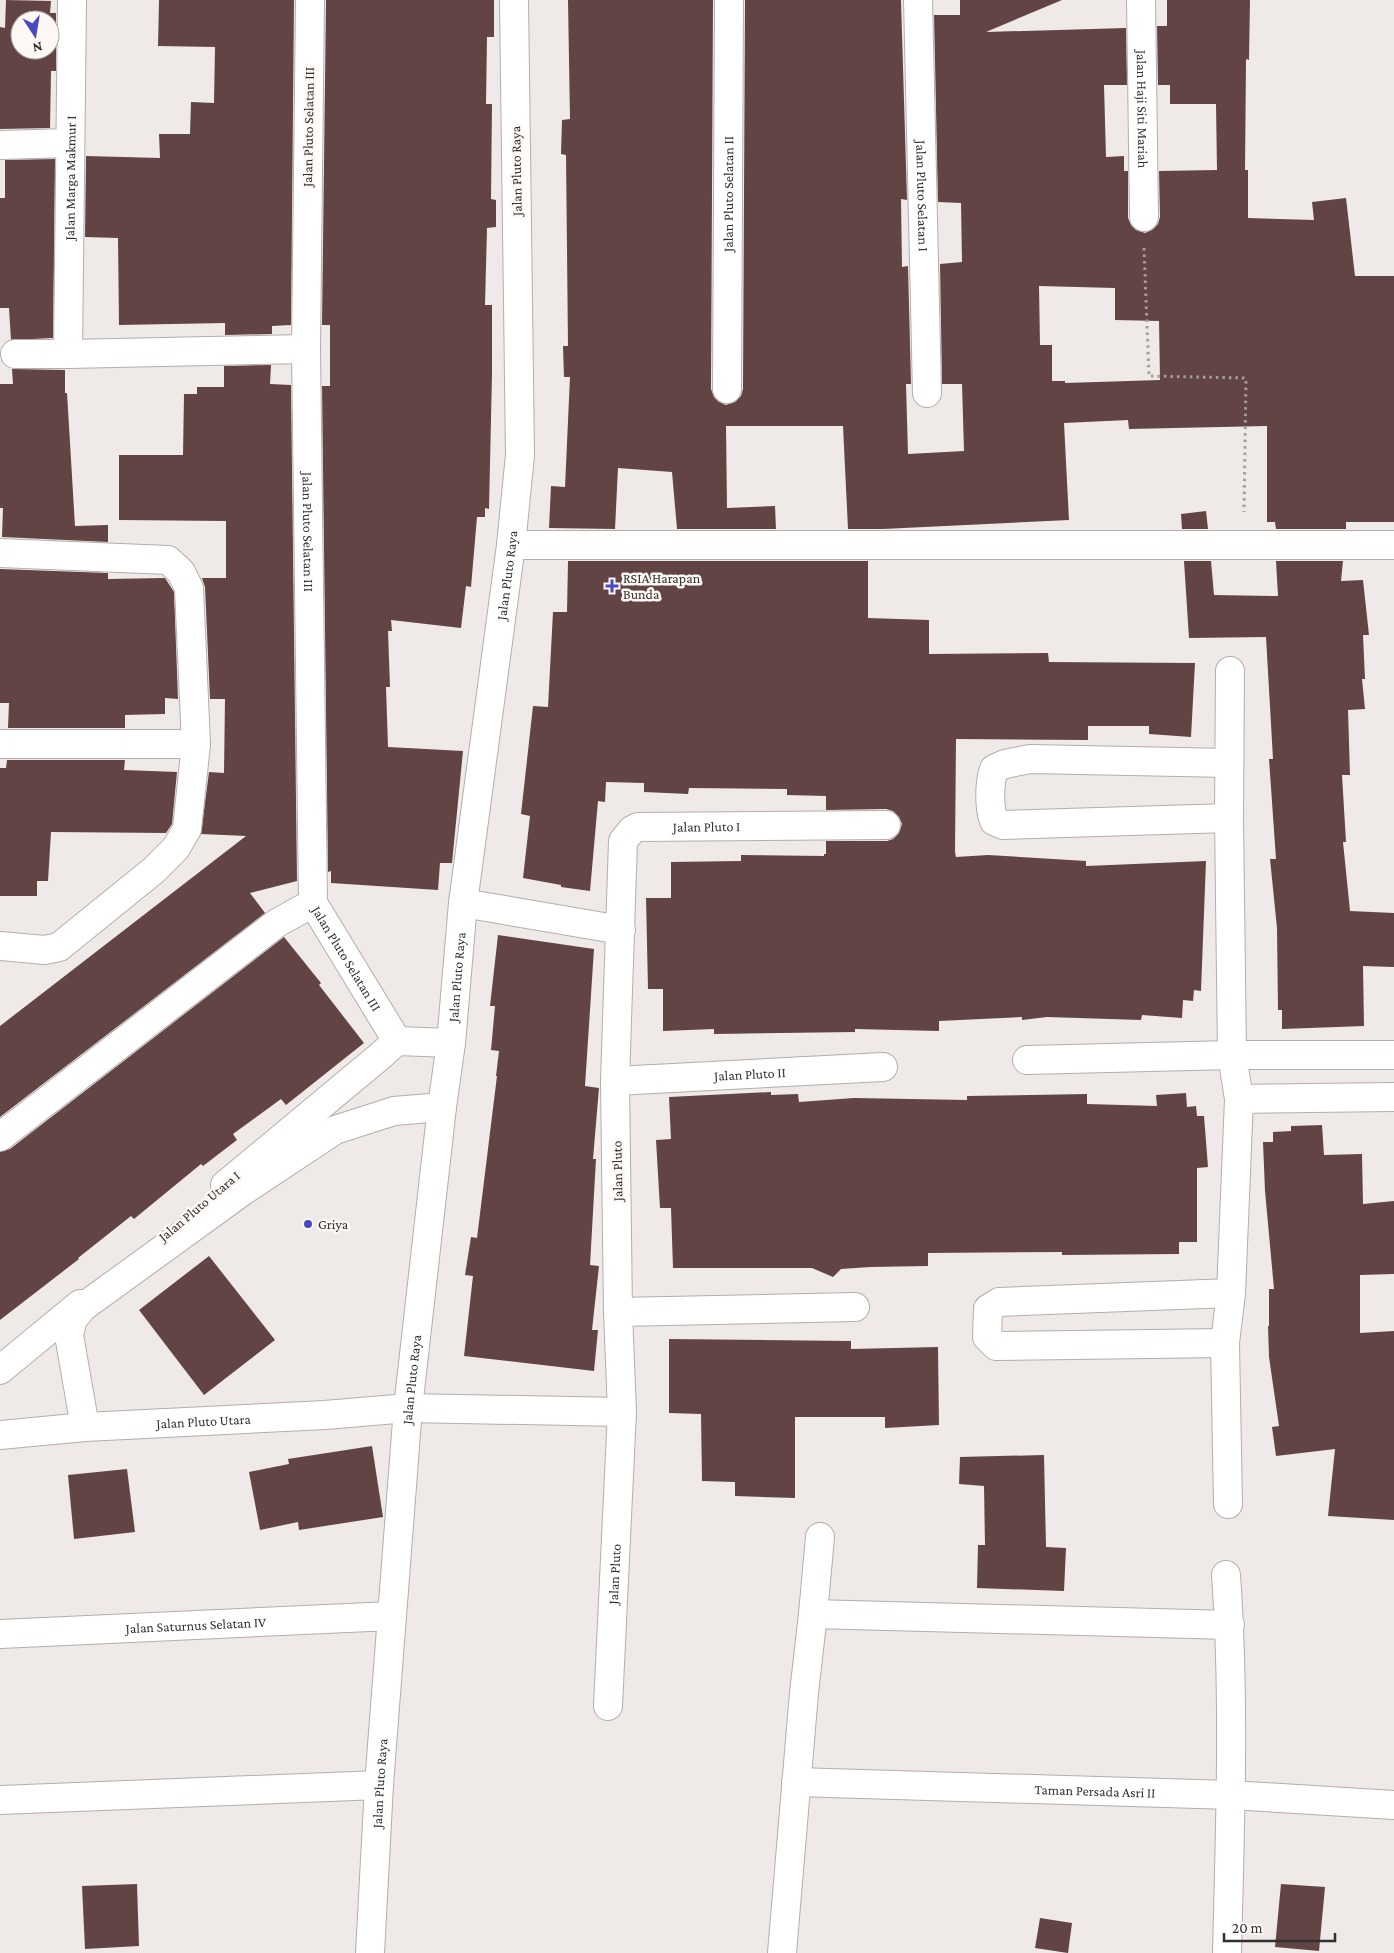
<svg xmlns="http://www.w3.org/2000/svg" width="1394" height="1953" viewBox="0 0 1394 1953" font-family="'Crimson Pro',serif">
<rect width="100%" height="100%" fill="#efeae8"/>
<!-- building -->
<path fill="#634444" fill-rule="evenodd" d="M6,0L51,1L50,13H56V71H51L50,128L0,129V27L5,28ZM20,20H50V50H20Z
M159,0H294L291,325L272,326V334L225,335V323L119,325L118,238L85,237L86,156L160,158L159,134H190L191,102L214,103L215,47L158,46Z
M326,0H494V37H487L486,104H492L491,199L496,200V227L487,228L485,305H492V374L489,509L485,508V517H477L471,587L466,586L461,628L391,620L392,631H388L390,687H386L388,747L463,751L452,863H440L438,890L331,883V871L328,872L322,386H330V325H322Z
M568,0H713L711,389L714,397L719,402L726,405L735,402L741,396L743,389L745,0H901L907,200L901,199L902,267L908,266L911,384H906L908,454L964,451L962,384H942L940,264L962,262L961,203L938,202L934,15H960V0H1062L986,32L1126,28L1127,85H1104L1106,157L1124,156V171H1128V218L1131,225L1136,230L1145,233L1152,230L1158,224L1160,217L1159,171L1217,170L1216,104H1170V85H1158L1157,26H1167V0H1250L1249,60L1246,59L1245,170H1248V218L1314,220L1312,202L1346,198L1355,276H1394V522H1346V529H1276L1275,522H1267V426L1129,429L1128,420L1064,423L1069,520L883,529H848L843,426H726L727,508L775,506L776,529H677L672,472L618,468L615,529L549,528L551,486L565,487L570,377H564L563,346H568L566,155L561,154L562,120L570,119ZM1039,286L1115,288V320L1159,321L1160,380L1065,383V381H1052V345H1040Z
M55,159L53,338L11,340L9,308H0V198H5V160Z
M271,365L270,384L291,385L297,881L250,893L265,913L0,1117V1026L246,836L201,834L209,772L224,773L225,699H210L205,587L202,578H226V521L119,520V455H183L184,394H197V387H224V366Z
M12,369L65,370V393H67L75,526L108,525V542L2,537L3,508H0V384H13Z
M1206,511L1208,529H1182L1181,514Z
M568,561H868V618L929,620V654L1048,653L1049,662L1195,663L1191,737L1149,734V726H1088V740L956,739L955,852L956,857L988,855L1086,861V866L1206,861L1201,991L1194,990L1193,1001L1183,1000L1182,1018L1142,1015L1141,1020L1047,1017L1022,1020V1017L939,1021V1031L855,1029V1032L714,1034V1029L663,1031V989H648L646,898H671V862L741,861V855L824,856V854H826V841H887L893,839L899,833L902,824L899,817L893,811L886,809L826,810V796L787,795V789L689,788L688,794L644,792V783L606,782L605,802L598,801L590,891L561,887V885L523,878L530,816L521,814L533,706L548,707L553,612H567Z
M1184,561H1211L1214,595L1278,596L1276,561H1343L1341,581L1363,580L1369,635H1363L1365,679H1362L1365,709L1348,710L1350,775H1342L1346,842H1343L1350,911L1394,913V967L1363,966L1364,1026L1282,1029V1010H1278L1277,928L1270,859H1276L1269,759H1273L1266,637L1189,638Z
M0,569L108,573V579L165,578L174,592L178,699L165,698V714L125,715V728H8L9,703H0Z
M7,760H125L124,770L177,772L172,824L166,833L51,832L48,881H37V896H0V768H6Z
M498,935L594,949L585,1086L599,1088L593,1159H596L590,1265L599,1266L592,1330H598L594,1371L464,1356L473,1276L465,1275L471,1237L477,1238L497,1076H496L499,1051L491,1050L495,1006H490Z
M284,937L321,983L319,985L364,1043L286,1105L281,1099L233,1134L237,1140L203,1166L201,1164L134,1219L131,1216L78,1258L79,1259L0,1320V1152L10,1149Z
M771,1092V1095L798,1094L799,1102L854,1098L967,1100V1096L1087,1094V1104L1157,1106L1156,1095L1186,1093L1187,1107L1196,1106L1197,1116H1204L1208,1167L1197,1168V1242H1179V1254L1062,1255V1252L928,1253V1266L870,1267L841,1269L833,1277L812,1268H673L671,1208H660L656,1140L671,1139L669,1097Z
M1322,1125L1324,1155L1362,1154L1363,1204L1394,1201V1274L1360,1275V1333L1394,1331V1520L1328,1516L1335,1449L1276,1456L1272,1427L1279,1426L1269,1357L1268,1326H1269V1289H1274L1265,1191L1263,1142H1273V1132L1291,1131V1126Z
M209,1256L275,1340L204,1395L139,1310Z
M669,1339L851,1341V1349L938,1347L939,1425L885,1428V1417H795V1498L735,1496V1482L702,1481L701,1414L669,1413Z
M372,1446L383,1517L299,1530L298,1522L260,1530L249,1472L289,1464L288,1459Z
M1044,1455L1046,1547L1066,1548L1064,1591L977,1588L978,1545H985L984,1486L959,1484L960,1457Z
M127,1469L135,1532L74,1539L68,1475Z
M137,1884L139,1946L85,1949L82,1886Z
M1281,1884L1325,1887L1319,1951L1275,1947Z
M1040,1918L1072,1923L1068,1953L1035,1948Z"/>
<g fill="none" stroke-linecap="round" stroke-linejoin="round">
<!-- minor casing -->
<g stroke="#b3aeac" stroke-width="30">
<g id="minor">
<path id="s1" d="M310,0L306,349L313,903L397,1041"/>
<path id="s2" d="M918,0L927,393"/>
<path id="s3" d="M1141,0L1144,217"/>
<path d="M0,145L69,143"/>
<path d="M15,354H68L306,349"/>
<path id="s4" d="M68,354L72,0"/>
<path id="s5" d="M727,389L729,0"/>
<path d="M511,545H1394"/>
<path d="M0,553L168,560L181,572L189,588L196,744L187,829L176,848L154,870L59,947L45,950L0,946"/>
<path d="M0,744H196"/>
<path d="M1229,818L1003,825L994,821C989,808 989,783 994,769L1005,764L1030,759L1229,763"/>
<path d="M463,903L621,930"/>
<path d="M397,1041L451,1043"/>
<path d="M1027,1060L1232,1055H1394"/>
<path id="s6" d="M615,1081L883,1067"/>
<path d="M1239,1099L1394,1097"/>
<path d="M0,1137L277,923L313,903"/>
<path d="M225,1185L379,1057L397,1041"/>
<path d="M618,1312L855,1307"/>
<path d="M1225,1343L996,1346L987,1337L988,1309L999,1302L1231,1293"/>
<path d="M0,1370L80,1304"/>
<path d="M85,1427L69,1335L73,1319L83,1307L243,1191L335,1130L394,1111L442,1107"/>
<path id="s7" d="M0,1435L85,1427L325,1415L408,1408L622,1412"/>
<path d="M1228,1504L1225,1343L1231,1293L1239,1099L1232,1055L1229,818L1230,671"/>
<path d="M1226,1575C1235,1701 1230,1827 1227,1953"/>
<path d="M813,1614L820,1537"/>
<path id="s8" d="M0,1634L392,1616"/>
<path id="s9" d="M608,1706L622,1412L618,1312L615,1081L623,841L632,830L638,827L886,825"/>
<path id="s10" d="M796,1782L1231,1795L1394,1805"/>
<path d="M0,1800L379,1785"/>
<path id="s11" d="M370,1953L379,1785L408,1408L442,1107L451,1043L463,903L511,545L520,455L514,0"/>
<path d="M782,1953L804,1693L813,1614L1230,1625"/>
</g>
</g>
<!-- path -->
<path stroke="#a19e9c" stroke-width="3" stroke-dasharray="2.5 4" stroke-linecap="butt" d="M1144,248L1149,376L1244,378L1246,379L1244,512"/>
<!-- minor -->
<use href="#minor" stroke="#fff" stroke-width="28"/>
</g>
<!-- markers -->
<g fill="#4949bf" stroke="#fdf7f5" stroke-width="2">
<path d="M609.5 578.5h5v5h5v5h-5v5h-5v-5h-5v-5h5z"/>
<circle cx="308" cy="1224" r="5"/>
</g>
<g text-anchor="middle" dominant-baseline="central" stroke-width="5" stroke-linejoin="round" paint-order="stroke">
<!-- street labels -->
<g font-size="14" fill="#333130" stroke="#fdf7f5">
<text stroke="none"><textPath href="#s3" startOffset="109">Jalan Haji Siti Mariah</textPath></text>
<text transform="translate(308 127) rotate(-89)">Jalan Pluto Selatan III</text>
<text transform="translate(516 171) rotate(-91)">Jalan Pluto Raya</text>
<text stroke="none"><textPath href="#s4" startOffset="176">Jalan Marga Makmur I</textPath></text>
<text stroke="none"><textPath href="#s5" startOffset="195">Jalan Pluto Selatan II</textPath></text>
<text stroke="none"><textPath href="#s2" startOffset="196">Jalan Pluto Selatan I</textPath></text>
<text stroke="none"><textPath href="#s1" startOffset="532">Jalan Pluto Selatan III</textPath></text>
<text stroke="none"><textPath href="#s11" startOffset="1385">Jalan Pluto Raya</textPath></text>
<text stroke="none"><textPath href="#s9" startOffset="955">Jalan Pluto I</textPath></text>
<text stroke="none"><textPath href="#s1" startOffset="968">Jalan Pluto Selatan III</textPath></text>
<text stroke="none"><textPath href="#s11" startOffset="980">Jalan Pluto Raya</textPath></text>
<text stroke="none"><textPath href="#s6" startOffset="135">Jalan Pluto II</textPath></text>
<text transform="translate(617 1171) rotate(-91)">Jalan Pluto</text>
<text transform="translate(199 1206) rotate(-40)">Jalan Pluto Utara I</text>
<text stroke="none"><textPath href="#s11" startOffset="575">Jalan Pluto Raya</textPath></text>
<text stroke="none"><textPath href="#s7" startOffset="204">Jalan Pluto Utara</textPath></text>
<text stroke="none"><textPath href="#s9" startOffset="132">Jalan Pluto</textPath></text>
<text stroke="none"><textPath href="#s8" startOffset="196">Jalan Saturnus Selatan IV</textPath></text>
<text stroke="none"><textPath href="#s11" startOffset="170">Jalan Pluto Raya</textPath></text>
<text stroke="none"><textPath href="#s10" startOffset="299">Taman Persada Asri II</textPath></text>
</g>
<!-- poi labels -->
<g font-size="14" fill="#333130" stroke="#fdf7f5" text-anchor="start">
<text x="623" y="578">RSIA Harapan<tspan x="623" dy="16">Bunda</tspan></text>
<text x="318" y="1224">Griya</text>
</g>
</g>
<!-- north arrow -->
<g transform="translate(35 35) rotate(168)"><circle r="24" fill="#fdf7f5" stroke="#aca8a6"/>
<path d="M0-4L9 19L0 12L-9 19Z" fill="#4949bf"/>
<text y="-8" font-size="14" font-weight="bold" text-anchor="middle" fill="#333130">N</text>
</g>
<!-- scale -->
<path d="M1224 1933v8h111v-8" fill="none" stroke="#333130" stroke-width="2.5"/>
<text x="1232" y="1933" font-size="15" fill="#333130" stroke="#fdf7f5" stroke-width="4" paint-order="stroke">20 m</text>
</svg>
